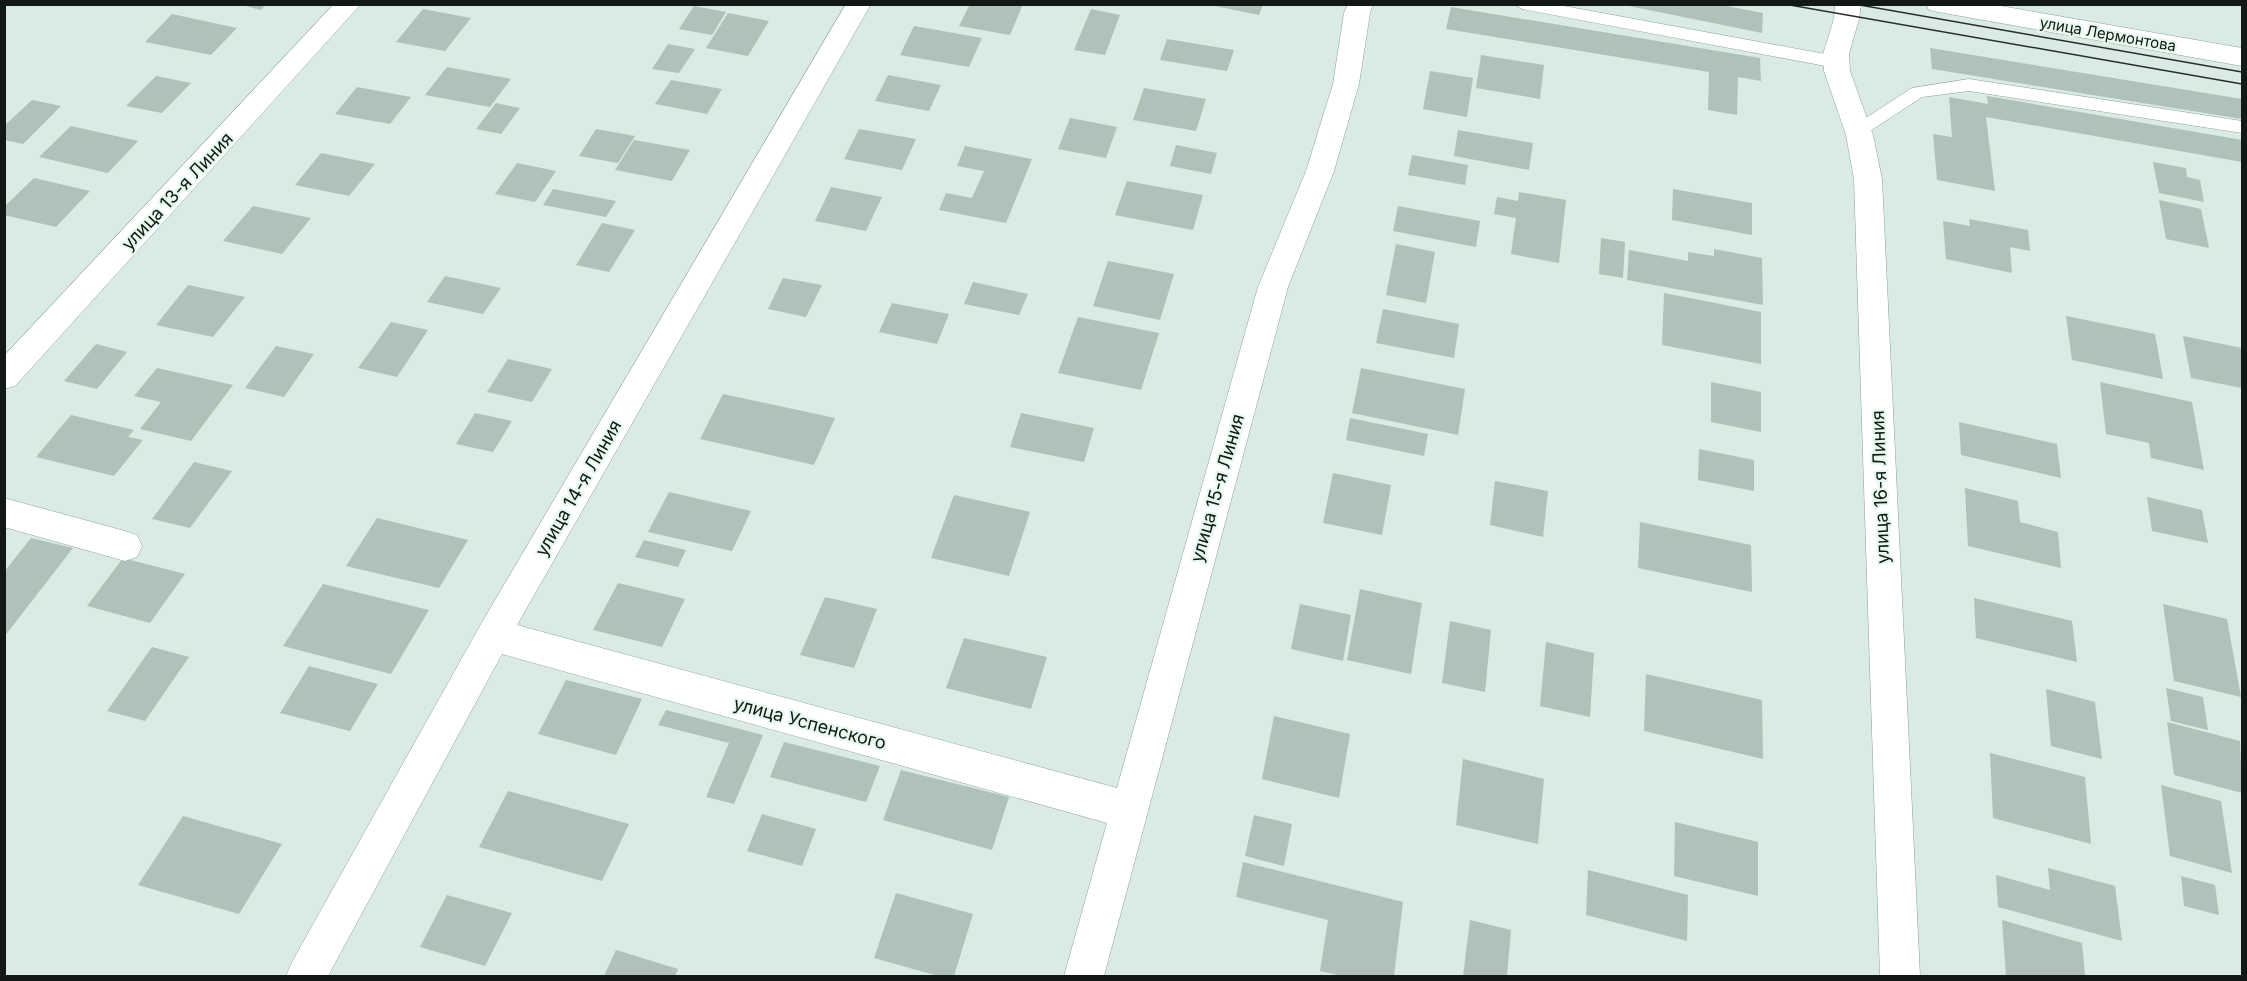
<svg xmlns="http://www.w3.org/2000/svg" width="2247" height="981" viewBox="0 0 2247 981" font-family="Inter,sans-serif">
<rect width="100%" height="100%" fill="#d9ebe2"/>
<!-- building -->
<path fill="#afc1b8" d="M238,4H266L261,10Z
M970,4H1023L1010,35L959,26Z
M1619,4H1716L1763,13L1762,33Z
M694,6L726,12L712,35L679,29Z
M1215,6V5H1263L1259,15Z
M1451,7L1760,58L1761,81L1738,77L1737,115L1708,110L1709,72L1446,29Z
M423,9L471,18L445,51L396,42Z
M1091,9L1120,15L1105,55L1074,50Z
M728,13L769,21L748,56L706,48Z
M172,14L237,28L211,55L145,42Z
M914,26L982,38L969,67L900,55Z
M1167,39L1234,50L1227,71L1160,60Z
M668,44L695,49L679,73L652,69Z
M1930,48L2242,99V119L1932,69Z
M1481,55L1544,65L1540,99L1476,88Z
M447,67L511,79L490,107L425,95Z
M1430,71L1473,78L1467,117L1423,109Z
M888,75L941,85L929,111L875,101Z
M156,76L191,83L162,113L126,106Z
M671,80L722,89L707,114L655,104Z
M357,87L411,97L390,124L335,114Z
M1144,88L1206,99L1196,131L1133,120Z
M1987,96L2242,140V162L1986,117L1995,191L1937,180L1933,134L1952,137L1949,97L1988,104Z
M32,100L61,106L23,144L4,140V126Z
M496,103L520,108L501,134L476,129Z
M1070,118L1117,127L1106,158L1058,149Z
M71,126L138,141L108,173L39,157Z
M596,129L635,136L618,163L579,156Z
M859,129L916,139L902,170L844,159Z
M1458,130L1533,143L1529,170L1454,156Z
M634,140L690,150L672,181L615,170Z
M1176,145L1217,153L1211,174L1170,166Z
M965,146L1032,159L1006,223L939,210L946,193L972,198L984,171L957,166Z
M321,153L375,164L349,196L295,185Z
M1412,155L1468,165L1465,185L1408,175Z
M2153,162L2186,168L2187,177L2200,180L2204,202L2159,193Z
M517,163L556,171L535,202L495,194Z
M34,178L90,191L56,227L4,215V207Z
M1127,181L1203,195L1193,230L1115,215Z
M831,187L882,197L866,231L815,221Z
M553,189L616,201L606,217L543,205Z
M1673,189L1752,203V235L1672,220Z
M1519,192L1566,200L1559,263L1511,254L1516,218L1494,214L1497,197L1518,201Z
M2159,200L2201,209L2209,248L2166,239Z
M253,206L311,218L282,254L223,241Z
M1398,206L1480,221L1476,247L1393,231Z
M1969,219L2028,230L2030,251L2010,247L2012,273L1946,259L1943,221L1970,226Z
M602,223L635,230L609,272L576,265Z
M1601,238L1625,242L1623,278L1599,274Z
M1396,244L1435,252L1426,303L1386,295Z
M1714,249L1762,258L1763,305L1627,280L1629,250L1688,261V252L1714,256Z
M1108,261L1174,274L1160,320L1093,306Z
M445,276L501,288L483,314L427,302Z
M783,278L822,285L806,317L768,309Z
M973,282L1028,294L1019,315L964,304Z
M188,285L245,297L213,337L156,325Z
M1664,293L1761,312V364L1662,345Z
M892,303L949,314L937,344L879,332Z
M1383,309L1459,324L1454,358L1376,343Z
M2066,316L2155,334L2163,379L2072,360Z
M1078,317L1159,333L1141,390L1058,373Z
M391,322L428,330L397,377L358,368Z
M2183,336L2242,348V388L2191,378Z
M96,344L127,352L97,389L64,381Z
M276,346L314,354L284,397L245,388Z
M508,359L552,369L532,402L487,392Z
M157,368L233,385L191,441L140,429L161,402L134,396Z
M1361,368L1465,389L1458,435L1352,413Z
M1711,382L1761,392V432L1711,422Z
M2100,382L2192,402L2204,470L2151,458L2149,443L2106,434Z
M723,394L835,418L814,465L700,439Z
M475,413L512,421L493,452L456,444Z
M1021,413L1094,428L1084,462L1010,447Z
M71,415L134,430L128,437L143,440L114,476L36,457Z
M1350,418L1428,434L1424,456L1346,440Z
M1959,422L2057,444L2061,478L1961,455Z
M1699,449L1754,460V491L1698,480Z
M194,462L232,471L190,528L152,519Z
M1333,473L1391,485L1382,535L1323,523Z
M1495,481L1548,491L1543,537L1490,525Z
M1965,488L2018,501L2020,522L2058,532L2061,568L1968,546Z
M669,492L751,511L732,551L648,532Z
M954,495L1030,512L1009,576L931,558Z
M2147,497L2202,510L2208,543L2152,531Z
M377,518L468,540L439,588L346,566Z
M1640,522L1751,545L1752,592L1638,568Z
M31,538L73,548L4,637V572Z
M644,540L686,550L678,567L635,557Z
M123,558L185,574L150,623L87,606Z
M618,583L685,599L662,647L593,630Z
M323,584L429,610L391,674L283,646Z
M1360,589L1422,603L1411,674L1347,660Z
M825,597L877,609L854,668L800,655Z
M1974,598L2072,621L2077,662L1976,638Z
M1300,604L1351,615L1343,661L1291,649Z
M2163,604L2227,619L2241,697L2174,681Z
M1450,621L1491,630L1485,692L1442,683Z
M964,638L1047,657L1031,709L946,688Z
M1546,642L1594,653L1590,717L1540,706Z
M152,647L189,657L145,721L107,711Z
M309,666L378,684L350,731L280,713Z
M1646,674L1762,700L1763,759L1644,731Z
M566,680L642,699L616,755L538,734Z
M2166,688L2203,697L2208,730L2171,721Z
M2046,689L2095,702L2102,759L2051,746Z
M666,710L763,735L734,804L706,797L729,743L658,725Z
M1274,716L1350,734L1339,798L1262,779Z
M2167,722L2240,741L2242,793L2174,775Z
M784,742L880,766L866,802L770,777Z
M1990,753L2085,777L2091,844L1993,818Z
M1463,759L1544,779L1538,844L1456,825Z
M901,770L1009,797L992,850L883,820Z
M2161,785L2221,801L2232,873L2170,856Z
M508,791L629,824L602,881L479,847Z
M762,814L816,829L802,866L747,851Z
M1254,815L1292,824L1284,866L1245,856Z
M183,816L282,844L239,914L138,885Z
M1675,822L1758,842V896L1674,876Z
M1243,862L1403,902L1394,976H1342L1320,971L1328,920L1236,897Z
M2048,868L2115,886L2122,941L1998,907L1996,875L2050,890Z
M1588,870L1688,895L1687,941L1586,915Z
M2181,876L2215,885L2219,915L2184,906Z
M896,893L973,914L954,976H938L874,958Z
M447,895L512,913L485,966L420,947Z
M1470,920L1511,930L1507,976H1463Z
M2002,920L2082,943L2085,976H2006Z
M616,950L678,969L675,976H604Z"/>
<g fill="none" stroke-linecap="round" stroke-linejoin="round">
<!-- service casing -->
<g stroke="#90a199" stroke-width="1">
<path id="service" d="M1514,4H1553L1836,56L1842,58L1844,62L1842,66L1836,68L1522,9Z
M1969,79L2242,121V133L1969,91L1922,97L1864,135L1858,137L1852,135L1849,131L1852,127L1912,88Z"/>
</g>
<!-- minor casing -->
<g stroke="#90a199" stroke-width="1">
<path id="minor" d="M334,4H361L15,386L4,389V356Z
M846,4H871L517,625L1117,788L1258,287L1306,171L1333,84L1344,13L1348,4H1373L1370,13L1359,84L1334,171L1288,287L1104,976H1064L1107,823L502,654L328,976H286L292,962L481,624Z
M1835,4H1861L1859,19L1849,54L1850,71L1873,135L1882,179L1920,976H1880L1854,179L1846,135L1824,71L1823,54L1834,19Z
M4,498L125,531L137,535L142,546L137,557L125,561L4,527Z"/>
</g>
<!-- secondary casing -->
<g stroke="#90a199" stroke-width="1">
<path id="secondary" d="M1926,4H1989L2242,48V66L1938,12L1929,10Z"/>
</g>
<!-- service -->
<use href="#service" fill="#fff" fill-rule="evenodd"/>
<!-- minor -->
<use href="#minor" fill="#fff" fill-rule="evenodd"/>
<!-- secondary -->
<use href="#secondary" fill="#fff" fill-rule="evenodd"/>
<!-- tram -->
<path stroke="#272f2c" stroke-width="1.5" d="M1784,4L2242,84
M1854,4L2242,72"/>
</g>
<g text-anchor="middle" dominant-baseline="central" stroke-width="4.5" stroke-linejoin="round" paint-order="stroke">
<!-- far-street labels -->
<g font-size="15" fill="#111815" stroke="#e6f9ef">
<text transform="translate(2108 34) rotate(10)">улица Лермонтова</text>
</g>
<!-- street labels -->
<g font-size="18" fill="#111815" stroke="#e6f9ef">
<text transform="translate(177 191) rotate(-47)">улица 13-я Линия</text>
<text transform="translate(1880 487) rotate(-92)">улица 16-я Линия</text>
<text transform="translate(578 488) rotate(-60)">улица 14-я Линия</text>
<text transform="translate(1217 488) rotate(-74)">улица 15-я Линия</text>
<text transform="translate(810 723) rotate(15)">улица Успенского</text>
</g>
</g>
<!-- border -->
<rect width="2247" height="981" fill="none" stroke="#111815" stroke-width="12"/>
</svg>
